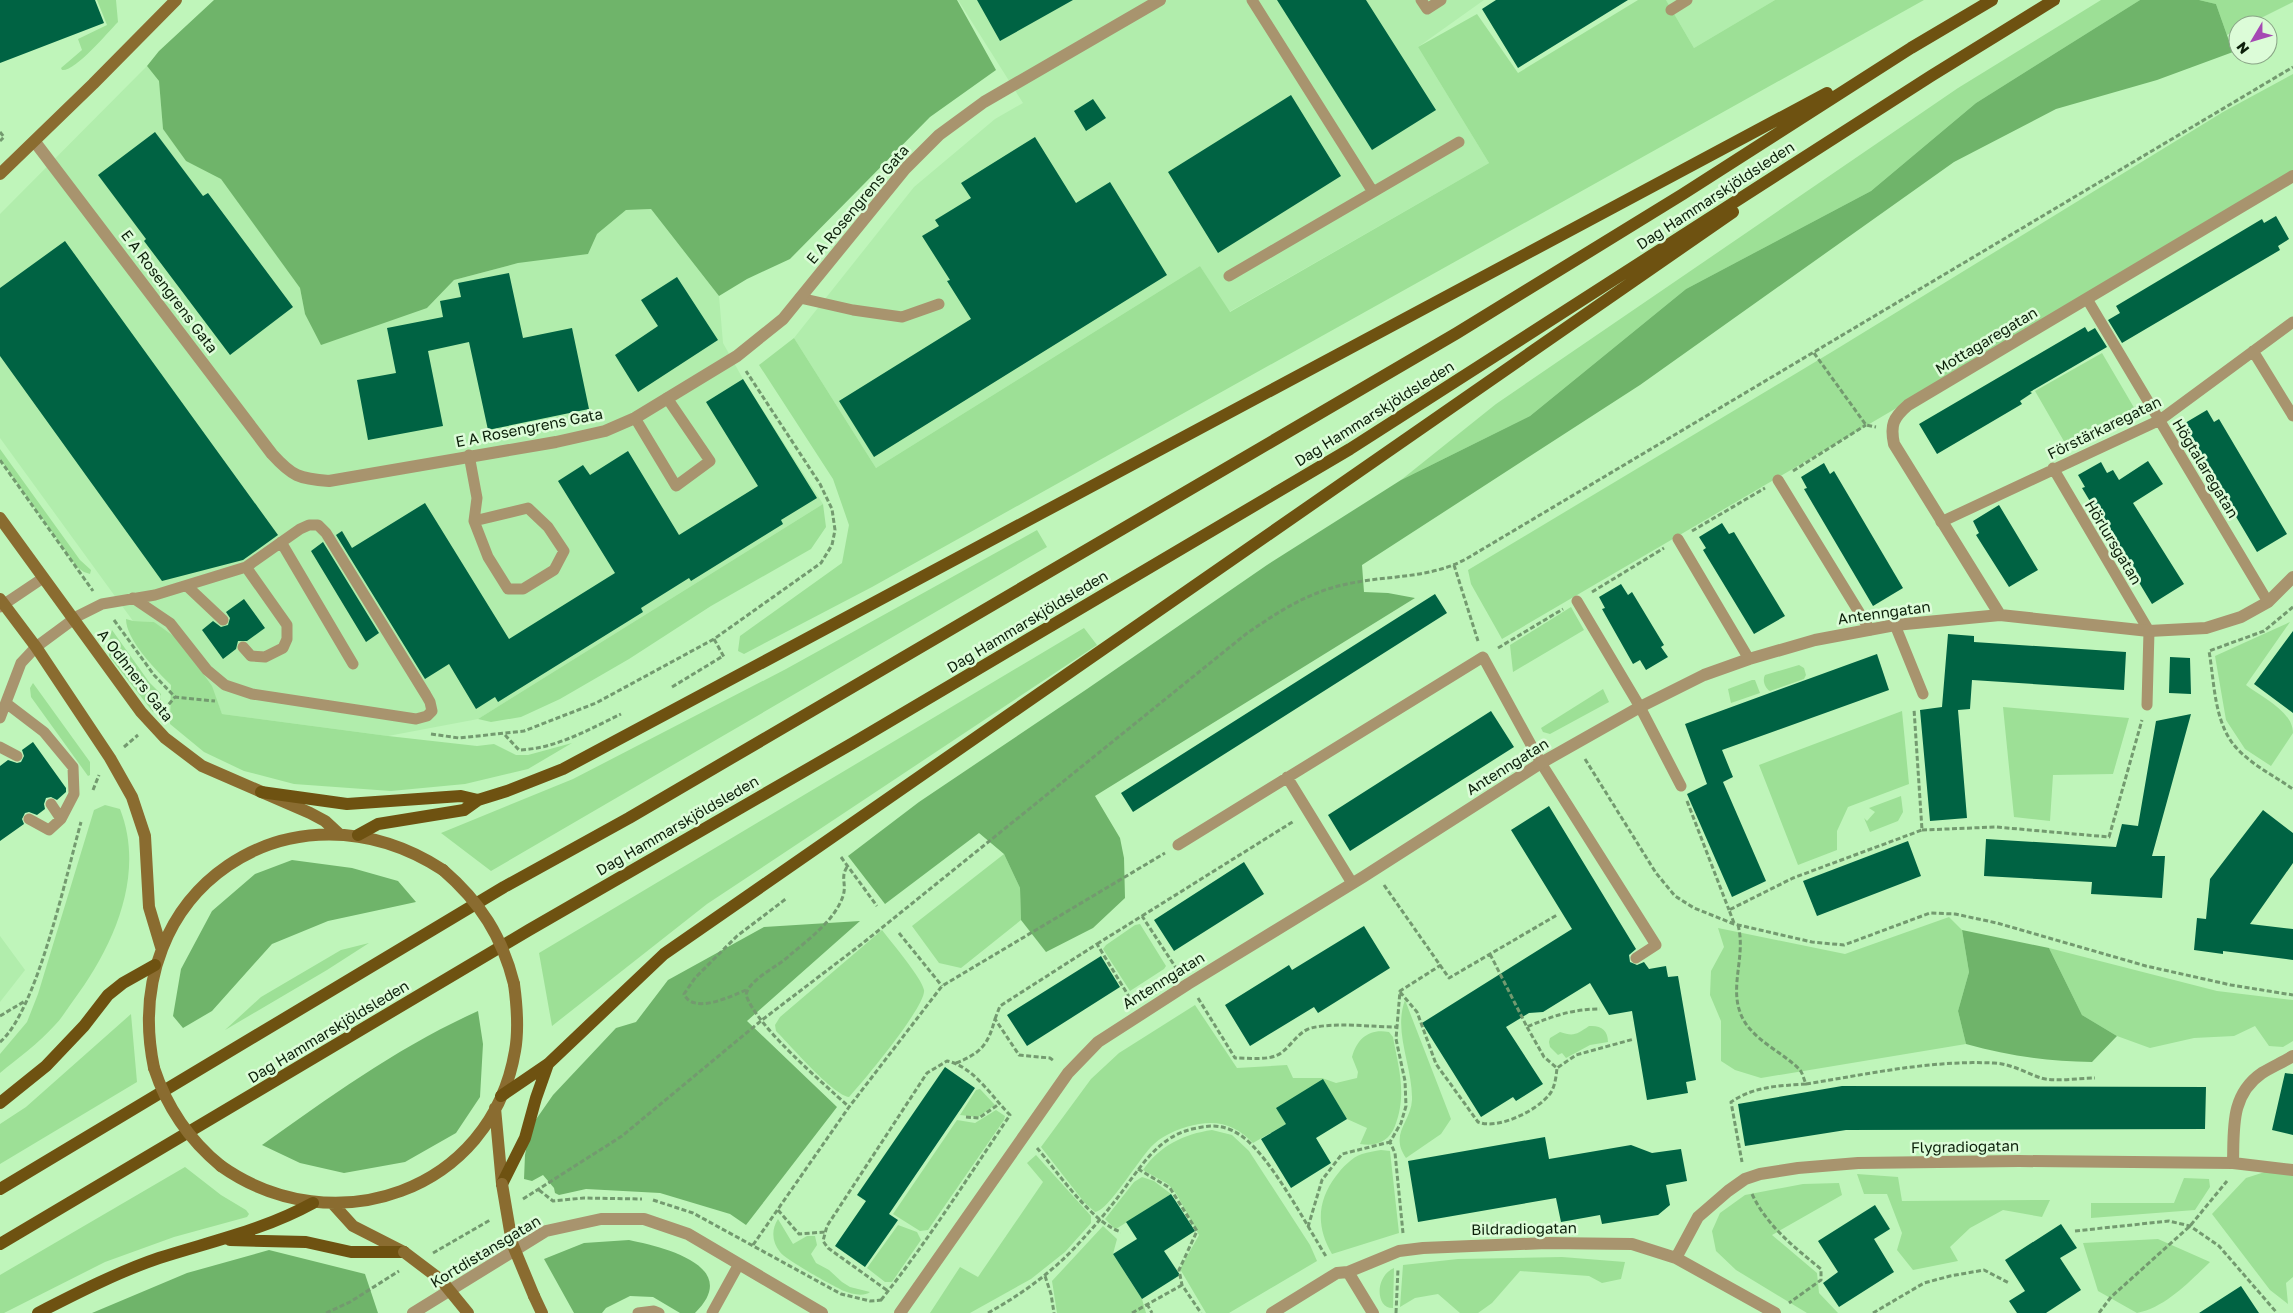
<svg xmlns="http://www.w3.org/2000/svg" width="2293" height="1313" viewBox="0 0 2293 1313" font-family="'Golos Text',sans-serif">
<rect width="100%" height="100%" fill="#bff5ba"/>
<!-- built -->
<path fill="#b1edac" d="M958,0H1484L1418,47L1489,163L1229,312L1200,266L876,468L794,338L914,187L995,119L1023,103Z
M1666,0H1775L1694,48Z
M147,66L159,81L163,129L186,161L221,178L300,288L305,314L427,308L454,280L518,263L597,234L626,210L651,209L719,296L723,343L743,379L823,504L478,719L388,736L222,714L211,686L154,622L133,621L0,438V214Z
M0,936L25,970L0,1002Z"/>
<!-- green -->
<path fill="#9de096" d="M97,0H116L118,22C107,33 75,72 62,70L61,68L82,50L78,39L107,25Z
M1638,0H1666L1694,48L1775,0H1924L872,587L744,654L738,651L740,636L842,563L849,525L833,479L759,365L794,338L876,468L1200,266L1230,312L1489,163L1418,47L1477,14L1518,73Z
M2101,0H2140L1976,103L1871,191L1686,289L1530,416L1401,480L1496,404L1958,88Z
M2199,0H2293V2L2247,25H2238V29L2227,35L2216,4Z
M2293,74V176L1502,639L1471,584L1468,570L1835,350L2223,112Z
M2102,353L2136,411L2069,450L2035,391Z
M0,449L80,560L91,570L90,574L84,572L77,567L0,459Z
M823,504L826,527L811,549L711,606L629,659L560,699L521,717L491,722L478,719Z
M1037,530L1047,547L491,871L441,833L573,779L786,669Z
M1571,607L1584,630L1513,672L1510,645Z
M126,619L133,621L154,622L179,640L212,686L222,714L388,736L477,746L494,744L516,755H528L572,743L528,769L465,784L391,791L294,784L244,771L204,752L170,724L171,685C156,670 126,640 126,619Z
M2290,622L2246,685C2261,697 2293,711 2293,733L2271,766L2245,749L2226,720L2215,656Z
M1084,628L1097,645L707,904L552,1026L539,953Z
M112,630L149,682L161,694L160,704L153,712L109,656V641Z
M1799,665L1804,668L1806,675L1804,679L1770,691C1765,688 1762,680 1765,675Z
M1752,680H1755L1760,693L1731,703L1728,689Z
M33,683L90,762V775L88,776L31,697L30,688Z
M1603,689L1609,702L1550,734L1543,732L1541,728Z
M2003,707L2129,718L2113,774L2053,775L2050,821L2014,817Z
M1902,711L1909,784L1848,807L1837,831V850L1798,865L1759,765Z
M1901,796L1903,812L1898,821L1870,832L1864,818L1867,821L1875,812L1869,808Z
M105,805L120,809C146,875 113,948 73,1001C67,1009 62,1018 55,1025C39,1043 18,1058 0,1073V1054L27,1022L38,994L94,810Z
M1004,854L1020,888L1021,920L961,968L939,963L912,926Z
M1949,917L1962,930L1969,972L1958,1011L1966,1044L1761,1078L1735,1070L1721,1061V1021L1710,995L1711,971L1724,947L1718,928L1845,954Z
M1140,924L1166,966L1164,969L1130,991L1103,949L1106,945L1135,925Z
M882,930C891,942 922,978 924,990C927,1005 862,1083 849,1097C833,1095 790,1045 776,1031L775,1025L780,1017Z
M369,943L327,970L225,1030L261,997L341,950Z
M2049,948L2217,991L2293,1000V1041L2283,1047L2269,1046L2255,1026L2234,1036L2194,1038L2150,1048L2117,1036L2082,1015Z
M1405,1000L1451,1119L1441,1134L1406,1158C1389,1134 1411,1122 1412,1100C1413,1067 1393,1032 1405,1000Z
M1195,1005L1237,1068L1287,1065L1293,1078H1322L1336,1083L1357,1078L1358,1072L1352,1057C1357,1038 1370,1028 1389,1032L1393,1037C1399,1070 1407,1094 1395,1126C1389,1141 1377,1147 1360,1144L1367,1128L1347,1119L1323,1080L1286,1124L1253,1143C1238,1127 1221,1120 1199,1124C1183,1127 1166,1133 1154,1144C1141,1155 1108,1212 1095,1212L1084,1202L1041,1147L1091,1079L1119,1053Z
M131,1014L137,1082L0,1164V1124L26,1107Z
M1589,1026C1601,1025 1608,1030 1608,1042L1590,1045L1566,1058L1562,1053L1558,1055L1550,1047L1549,1042L1550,1038L1560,1032C1574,1037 1577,1034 1589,1026Z
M980,1089L995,1105L978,1117L960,1115L976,1090Z
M996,1110L1005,1116L1004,1120L928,1230L920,1231L893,1214L957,1120L975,1123Z
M1212,1130L1232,1135L1249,1151L1310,1245L1317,1261L1229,1313H1206L1180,1269L1199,1235L1177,1195L1168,1184L1143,1170C1159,1146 1184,1134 1212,1130Z
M1381,1150L1390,1151L1399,1233L1332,1254C1316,1227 1317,1201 1336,1176C1342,1168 1352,1157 1362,1154C1368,1152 1375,1151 1381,1150Z
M1036,1155L1091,1216V1223L1065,1252L1031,1279L970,1313H930L960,1267L978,1277L1043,1182L1027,1163Z
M185,1167L221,1195L246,1210L249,1214L247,1217L174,1237L105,1262L4,1313H0V1275Z
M2271,1170L2293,1175V1277L2286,1283L2288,1304L2270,1290L2212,1214L2246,1178Z
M1857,1174L1898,1177L1902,1201L2050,1200L2042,1217L2003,1210L1970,1228L1950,1247L1958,1261L1913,1270L1897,1250L1902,1233L1887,1194H1864Z
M1142,1177L1154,1181L1171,1194L1116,1229L1114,1228L1105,1219L1134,1182Z
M2184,1178L2209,1179L2210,1187L2195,1210L2091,1218V1203H2174Z
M1839,1183L1842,1195L1772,1235L1817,1273L1819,1293L1838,1313H1807L1736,1270L1716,1251L1712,1231L1720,1213L1745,1195L1803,1184Z
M778,1219L793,1244L807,1236H815L817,1245L811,1254L816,1263L829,1270L842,1282L850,1287L870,1292C864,1297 851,1294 844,1291C833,1286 786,1260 780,1252C772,1242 771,1230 778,1219Z
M898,1225L917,1232L921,1240L892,1282H885L867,1268Z
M1103,1226L1117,1239L1113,1254L1142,1299L1146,1313H1057L1052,1281Z
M2158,1239L2210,1262C2189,1282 2166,1307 2137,1313L2098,1291L2083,1243Z
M1562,1257L1625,1262L1621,1279L1602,1283L1589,1276L1520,1271L1492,1303L1478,1313H1460L1438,1294L1415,1298L1400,1307L1403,1265L1458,1259Z
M1394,1268L1393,1308C1376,1309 1374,1277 1394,1268Z"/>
<!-- forest -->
<path fill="#6fb46a" d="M214,0H957L996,70L930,117L790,259L747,279L719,296L651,209L626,210L597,234L588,254L518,263L454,280L427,308L321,345L305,314L300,288L221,179L186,161L163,129L159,81L147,66L159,51Z
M2140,0H2199L2216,4L2233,52L2157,80L2056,109L1954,162L1640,385L1362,565L1364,592L1388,593L1415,598L1095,796L1120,838L1124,858L1125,898L1093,928L1046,952L1021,920L1020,888L1004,854L979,833L885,904L848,856L919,802L1087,689L1267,565L1401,480L1530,416L1686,289L1871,191L1976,103Z
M292,860L352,868L398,881L416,902L328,921L272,944L212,1011L183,1028L173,1016L181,969L212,911L255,874Z
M860,921L747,1021L837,1107L746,1225L730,1214L660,1193L586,1189L559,1195L555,1193L554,1188L543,1175L532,1181L524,1179L525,1155L530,1128L553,1095L616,1028L636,1022L668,980L764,927Z
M1962,930L2049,948L2082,1015L2117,1036L2092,1062C2048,1061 2008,1056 1966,1044L1958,1011L1969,972Z
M478,1011L483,1044L480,1097L456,1133L405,1162L344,1173L300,1163L262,1145C331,1096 400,1046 478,1011Z
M629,1240C663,1247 743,1266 695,1313H680L653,1297L630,1296L606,1308L602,1313H574L544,1259L584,1243Z
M269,1250L365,1274L378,1313H92L187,1273Z"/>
<!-- building -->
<path fill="#006343" d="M0,0H95L104,23L0,63Z
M977,0H1073L1000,41Z
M1277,0H1366L1436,110L1372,150Z
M1496,0H1628L1518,68L1482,9Z
M1291,95L1341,176L1218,253L1168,172Z
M1093,99L1106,118L1086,131L1074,111Z
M155,132L203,196L208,193L293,307L230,355L144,241L146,239L98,175Z
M1035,137L1076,203L1110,182L1167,275L874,457L839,401L971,319L947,281L950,280L922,236L939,226L935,220L971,198L961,183Z
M2276,216L2289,239L2278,246L2280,250L2122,343L2108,320L2120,313L2116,306L2262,219L2264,223Z
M65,241L278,535L243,560L162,581L0,356V288Z
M509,273L523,338L572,328L589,409L488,430L469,342L428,351L443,426L368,440L357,380L396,373L387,328L443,317L440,301L461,297L458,283Z
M677,277L718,340L638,392L615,355L658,326L641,300Z
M2085,327L2088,332L2095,328L2107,347L2030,392L2032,393L2020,401L2022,404L1937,454L1919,424Z
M743,379L817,498L781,520L783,524L691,581L689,578L641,608L643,612L498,702L495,697L476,709L449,664L425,679L336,535L342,531L352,548L425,503L509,639L615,573L558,481L583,465L590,475L628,451L679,535L758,486L706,402Z
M2207,410L2214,422L2219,419L2287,534L2257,552L2188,436L2192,435L2185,423Z
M2148,461L2163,484L2133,503L2184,584L2152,604L2082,488L2085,487L2078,475L2101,462L2107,473L2113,470L2119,480Z
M1824,463L1830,474L1834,471L1903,588L1873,606L1804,489L1807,488L1801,477Z
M1999,505L2038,570L2009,587L1976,535L1979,533L1973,521Z
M1722,523L1729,534L1734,532L1785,616L1754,634L1703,550L1706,548L1699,537Z
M323,542L379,633L366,642L311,551Z
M1621,584L1628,595L1632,592L1664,645L1661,647L1668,657L1646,670L1640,660L1633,664L1602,609L1605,608L1599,597Z
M1435,594L1447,613L1133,812L1121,793Z
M244,599L265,628L247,641H238L236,649L223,659L202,630L213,621L221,627L228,625L230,618L226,612Z
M2293,631V713L2254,684Z
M1948,634L1974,636V642L2126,652L2124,690L1972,680L1970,709L1958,710L1967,818L1930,821L1920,710L1942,707Z
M1877,654L1889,690L1722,750L1733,777L1723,782L1766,881L1732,897L1687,794L1707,784L1685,724Z
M2170,657L2190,658L2191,694L2169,693Z
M1491,711L1514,747L1350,851L1328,815Z
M2191,714L2152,856H2165L2162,898L2091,894L2092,882L1984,876L1986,839L2116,847L2122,824L2138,826L2156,721Z
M33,742L66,788V792L57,800L51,797L46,798L44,804L45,809L37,815L29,812L25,813L22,819L24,824L0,841V766L8,760L17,763L21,762L24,756L22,750Z
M1549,806L1636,949L1629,955L1630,962L1637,965L1644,962L1649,969L1666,966L1668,977L1678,976L1696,1080L1686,1082L1688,1093L1647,1100L1632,1011L1609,1015L1590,983L1543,1012L1529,1013L1506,1027L1543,1084L1516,1101L1513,1097L1481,1117L1422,1023L1572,929L1511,830Z
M2263,810L2293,833V863L2250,924L2293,929V960L2223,951V954L2194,950L2197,918L2206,919L2210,879Z
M1908,841L1921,876L1817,916L1803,881Z
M1244,862L1264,894L1174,951L1154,920Z
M1364,926L1390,968L1318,1013L1314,1007L1250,1046L1225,1005L1289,965L1292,970Z
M1101,956L1120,987L1027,1046L1007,1015Z
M945,1067L975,1088L889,1214L898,1220L865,1267L835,1246L866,1201L857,1195Z
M2285,1073L2293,1074V1135L2272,1130Z
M1323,1079L1347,1119L1316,1138L1331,1163L1291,1188L1261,1139L1286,1124L1276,1108Z
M1842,1086L2206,1087L2205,1129L1846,1130L1745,1146L1738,1104Z
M1545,1137L1549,1159L1631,1145L1652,1153L1681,1149L1687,1181L1666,1185L1670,1205L1658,1215L1602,1224L1600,1215L1561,1222L1556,1198L1418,1222L1408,1161Z
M1171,1194L1195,1231L1164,1251L1180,1275L1142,1299L1113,1254L1137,1239L1126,1222Z
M1875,1205L1890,1229L1874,1239L1894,1272L1839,1307L1823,1283L1838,1272L1818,1241Z
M2061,1224L2077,1248L2060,1258L2081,1290L2046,1313H2017L2009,1301L2025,1291L2005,1260Z
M2241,1286L2259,1313H2199Z"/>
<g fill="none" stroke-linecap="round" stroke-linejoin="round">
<!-- path -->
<path stroke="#739a6f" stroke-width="3" stroke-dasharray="5 2.5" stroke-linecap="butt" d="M0,132L4,137L0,141
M1814,353L1866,425L1876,427
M0,460L93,591
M1793,471L1866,425
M1692,531L1765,488
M1454,565L1478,641
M1592,592L1664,548
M2293,607L2264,631L2209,651C2214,680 2214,713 2229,738C2242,760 2273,775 2293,789
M114,620L154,675L175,697L215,701
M714,639L724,657
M1498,648L1563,609
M672,687L723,656
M164,710L175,697
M431,734L459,738L524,731L596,703L714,639L821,563L832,545L835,530L832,509L820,484L746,371
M505,735L519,750C555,749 590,729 621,714
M124,747L138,735
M1585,759L1656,873L1675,896L1694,908L1734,924L1812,942L1844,945L1930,913L1955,914L1997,923L2146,966L2231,985L2293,995
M93,790L99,775
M1687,801L1729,910
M1922,830L1996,827L2109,837L2142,720
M841,857L877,906
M847,867C840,878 847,884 843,896C835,920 809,939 790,955C778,967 749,979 746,995C758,1028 821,1081 849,1107
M1384,885L1449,978L1557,915
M1142,916L1294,821
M1734,923L1729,910L1793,878L1922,830L1914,709
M1738,925C1746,954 1730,985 1740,1012C1749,1039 1782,1051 1800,1070C1803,1074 1804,1080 1806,1084C1778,1086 1755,1086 1731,1102L1742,1162
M899,933L942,986
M1097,944L1142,916L1178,971
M1490,954L1527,1027C1552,1016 1573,1009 1600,1009
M746,990C732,996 693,1015 684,994L695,978L737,936L787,898
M1400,992L1417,1012L1436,1064L1478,1122C1498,1130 1536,1111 1549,1095C1555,1088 1556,1077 1557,1068
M1198,998L1235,1058C1249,1058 1270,1061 1281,1053C1292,1045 1298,1032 1311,1028C1336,1022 1371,1027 1397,1027
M0,1016L25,1001
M995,1019L1000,1006L1097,944L1131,1000
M1527,1027L1544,1057L1557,1068L1576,1055L1634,1039
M0,1042C37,1011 67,872 81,822
M956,1063C981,1053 988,1045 995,1019L1019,1055L1050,1058L1054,1061
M1806,1084C1868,1074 1931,1060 1994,1063C2012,1064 2026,1073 2041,1078C2055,1082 2080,1078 2095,1078
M966,1117L979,1118L999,1104
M1037,1148C1057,1171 1092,1223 1121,1232
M1138,1169L1170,1188L1197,1231L1179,1270L1182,1285L1201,1313
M539,1190L553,1201L584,1198L642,1199
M1752,1194C1767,1226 1794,1247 1821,1269V1280L1789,1303
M523,1199L622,1136L762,1020L863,943L1246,634C1278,612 1308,592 1347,584C1387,575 1429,579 1466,559L2293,67
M653,1200L693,1213L841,1294L870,1301L883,1300
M778,1210L799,1234L825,1232
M1308,1227L1322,1180L1342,1154L1390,1142
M2075,1231L2169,1221L2190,1226L2219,1246L2277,1313
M1403,1233L1395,1153L1390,1142L1401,1123L1406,1106L1405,1081L1396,1039L1400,991L1441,965
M753,1245L849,1107L942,986L1165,853
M433,1253L490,1220
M1045,1276L1051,1294L1054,1313
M881,1300C928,1241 968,1177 1010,1115C992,1097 973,1066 947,1061L927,1073L827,1226L823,1241L828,1248L888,1291
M1147,1304L1152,1313
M326,1313L350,1302L399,1271
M988,1313C1022,1294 1054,1271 1080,1242C1092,1229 1104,1215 1115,1201C1138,1172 1156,1135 1197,1128C1215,1124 1228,1126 1243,1137C1272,1159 1307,1226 1327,1258
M1132,1313L1182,1285
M1396,1313L1398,1269
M1873,1313L1924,1283L1950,1276L1984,1270L2009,1283
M2099,1313L2111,1297L2190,1226L2227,1181"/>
<!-- lane -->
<path stroke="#a8946e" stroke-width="11" d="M1252,0L1373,192
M1421,0L1427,9L1441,0
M1671,10L1687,0
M1229,276L1459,142
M800,298L853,310L902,317L939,304
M2087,299L2268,602
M2253,351L2293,416
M635,418L676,486L710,461L667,398
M469,455L477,498L474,521L488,557L508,589H523L554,570L564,551L548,527L528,508L474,521
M2053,468L2149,631L2147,705
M1778,480L1870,630
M1941,522L2160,420L2293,322
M1678,539L1749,659
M281,542L353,664
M188,587L223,620
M1577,601L1640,707L1681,786
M0,607L43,578
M1895,625L1923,694
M243,647L251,656L265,657L283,648L287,639V625L246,567
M6,703L44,732L73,767L74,794L61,819L49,830L29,819
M0,718L21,663L36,647L78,616L102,604L155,595L246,567L300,529L309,525H318L326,533L426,695L430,702L432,711L427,716L416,719L252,694L225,685L207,670L170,623L133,598
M0,747L17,756
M1287,777L1352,883
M51,804L61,819
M1178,845L1483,657L1541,763L1656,945L1636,958
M638,1313L654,1311L659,1313
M712,1313L739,1264"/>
<!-- street -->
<path stroke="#a8946e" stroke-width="12" d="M35,142L272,454C292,476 299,479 329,481L556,442L605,431L635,418L737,356L783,319L905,169L939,135L984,102L1160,0
M2000,615L1894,444C1890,425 1893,418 1908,405L2293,176
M2233,1163C2234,1129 2230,1095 2262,1073C2272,1067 2283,1062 2293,1056
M1676,1258L1698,1217L1728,1191L1745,1179L1760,1174L1798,1168L1858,1163L2019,1161L2233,1163L2293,1170
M1348,1272L1373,1313
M413,1313L546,1231L601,1219H644L688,1234L822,1313
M900,1313L1068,1073L1098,1042L1188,984L1363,877L1541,763L1640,707L1704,675L1749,659L1815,640L1895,625L2000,615L2149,631L2206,628L2241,617L2268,602L2293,577
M1272,1313L1337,1273L1348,1272L1399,1251L1423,1248L1547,1243L1632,1244L1676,1258L1775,1313"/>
<!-- secondary -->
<path stroke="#8a6c30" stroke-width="12" d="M0,174L93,84L176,0
M0,518L141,712L165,738L202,766L310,813L325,821L339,834
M0,599L36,647L110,758L132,797L145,836L149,907L161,947
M154,1068C117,890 292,772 443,870
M495,1108L502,1184
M221,1166C333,1245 491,1192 515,1051C519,1029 517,1006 514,984
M333,1204L353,1226L404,1252
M534,1296L542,1313"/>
<!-- primary -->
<path stroke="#6e5211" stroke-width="12" d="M261,792L347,804L461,796L478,800
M358,835L378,824L464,810L478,800L507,791L563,769L1827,93
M501,1096L548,1064L664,954L1733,212
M0,1103L46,1066L84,1026L108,995L123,983L155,965
M502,1184L525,1138L536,1098L548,1064
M0,1189L504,887L629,818L1457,333L1683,194L1911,48L1992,0
M230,1240L306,1242L351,1252H404
M0,1244L529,930L853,743L1350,449L1931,76L2054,0
M38,1313C77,1293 118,1272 159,1258C212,1241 264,1230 313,1203"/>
<!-- secondary-bridge -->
<path stroke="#8a6c30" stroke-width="12" d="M443,870C480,902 502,936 514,984
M154,1068C167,1108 188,1139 221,1166
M502,1184L512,1243L534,1296
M404,1252L441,1280L468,1313"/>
</g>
<g text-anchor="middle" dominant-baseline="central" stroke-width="5" stroke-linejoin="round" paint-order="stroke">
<!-- street labels -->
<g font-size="15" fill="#0c200a" stroke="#dcfcd8">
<text transform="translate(1715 195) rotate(-33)">Dag Hammarskjöldsleden</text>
<text transform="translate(857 204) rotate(-50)">E A Rosengrens Gata</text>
<text transform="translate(170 291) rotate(53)">E A Rosengrens Gata</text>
<text transform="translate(1986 340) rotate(-31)">Mottagaregatan</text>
<text transform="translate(1374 413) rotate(-32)">Dag Hammarskjöldsleden</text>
<text transform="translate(529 427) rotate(-11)">E A Rosengrens Gata</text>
<text transform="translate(2104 427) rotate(-26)">Förstärkaregatan</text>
<text transform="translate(2206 468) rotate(59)">Högtalaregatan</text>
<text transform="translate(2114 542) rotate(59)">Hörlursgatan</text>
<text transform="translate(1884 612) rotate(-8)">Antenngatan</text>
<text transform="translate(1027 621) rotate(-31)">Dag Hammarskjöldsleden</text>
<text transform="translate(136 675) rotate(52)">A Odhners Gata</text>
<text transform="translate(1507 766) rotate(-32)">Antenngatan</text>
<text transform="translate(677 825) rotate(-30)">Dag Hammarskjöldsleden</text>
<text transform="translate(1163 980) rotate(-32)">Antenngatan</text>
<text transform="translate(328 1031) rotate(-31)">Dag Hammarskjöldsleden</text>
<text transform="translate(1965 1146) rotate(-1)">Flygradiogatan</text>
<text transform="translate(1524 1228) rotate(-1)">Bildradiogatan</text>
<text transform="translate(485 1251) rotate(-31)">Kortdistansgatan</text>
</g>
</g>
<!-- north arrow -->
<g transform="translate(2253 40) rotate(232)"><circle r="24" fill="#dcfcd8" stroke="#89a486"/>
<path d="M0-4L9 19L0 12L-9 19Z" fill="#a549b3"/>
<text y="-8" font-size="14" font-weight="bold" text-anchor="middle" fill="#0c200a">N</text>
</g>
</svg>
